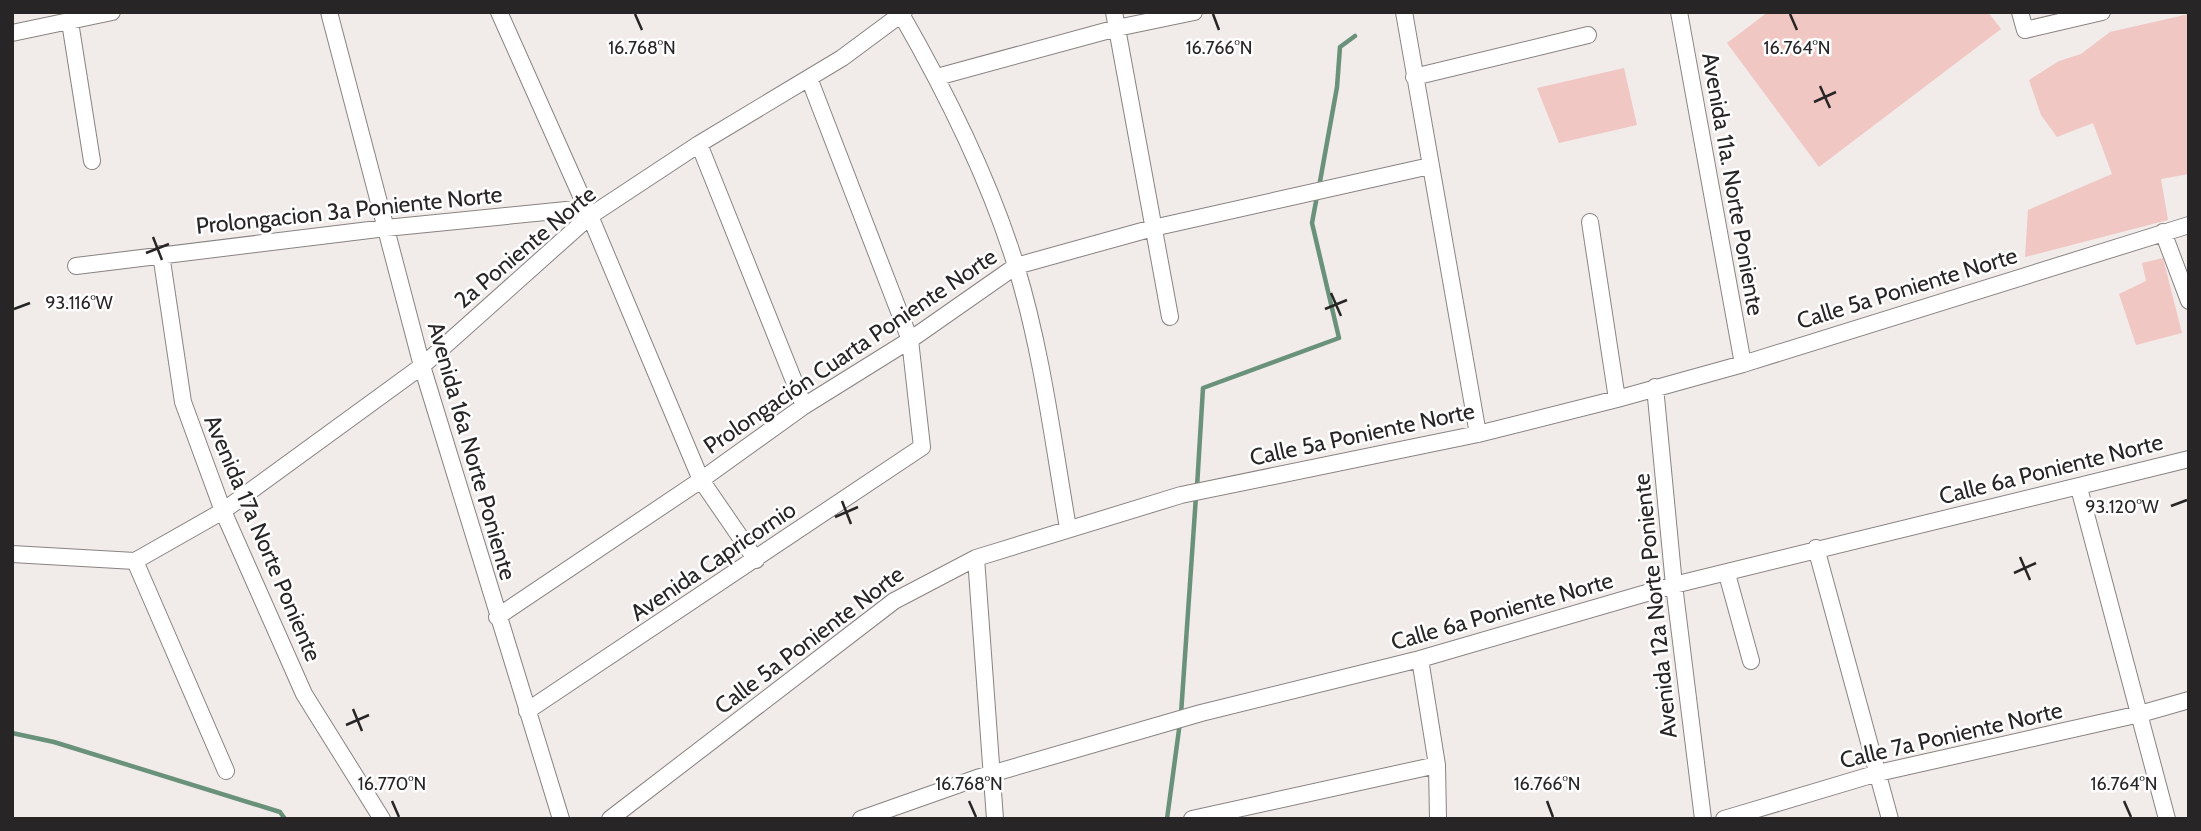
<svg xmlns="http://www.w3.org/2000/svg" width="2201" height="831" viewBox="0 0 2201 831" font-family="Cabin,sans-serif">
<rect width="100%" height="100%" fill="#f1ebea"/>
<!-- green -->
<path fill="#f0c7c2" d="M1768,12H1988L2001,29L1819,167L1727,43Z
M2189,14V174L2161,179L2168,220L2025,257L2028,210L2112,174L2093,123L2057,137L2041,115L2029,80L2059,61L2081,54L2110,32Z
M1624,68L1637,125L1559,143L1537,88Z
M2163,258L2182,333L2136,345L2119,294L2146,281L2142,263Z"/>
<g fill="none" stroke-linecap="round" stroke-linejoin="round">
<!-- stream -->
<path stroke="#6a927a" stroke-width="4.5" d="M1319,187L1337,87L1340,47L1355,36
M1197,487L1203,388L1339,338L1312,223L1317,196
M1181,714L1196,496
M12,733L54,742L280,812L285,819
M1167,819L1180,722"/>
<!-- minor casing -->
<g stroke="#898383" stroke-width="18">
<path id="minor" d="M329,12L422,366L561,819
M499,12L590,216L701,480L756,560
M1114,12L1170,317
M1404,12L1478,434
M1679,12L1743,364
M2020,12L2025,30L2102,12
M901,14C947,94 989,178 1016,266C1042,351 1053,441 1068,528
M70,22L92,161
M12,33L112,12
M937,77L1117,28L1194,12
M1414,77L1588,35
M699,144L804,406
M1590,222L1617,399
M2163,232L2189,301
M161,254L183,402L223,511L304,694L382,819
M76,266L386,228L586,208
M1655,387L1674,585L1703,819
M2079,488L2167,819
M1816,548L1890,819
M12,554L135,561L223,511L422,366L590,216L699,144L842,58L904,12
M976,558L995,819
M135,561L226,771
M1727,574L1751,661
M497,617L701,480L804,406L910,340L1016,266L1153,228L1430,166
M1420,659L1437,765L1438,819
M527,711L922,447L910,340L809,78
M610,819L894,601L976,558L1181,495L1478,434L1617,399L1743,364L2189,225
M861,819L977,778L1201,713L1420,659L1674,585L2189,459
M1192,819L1437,765
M1724,819L1878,773L2140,714L2189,700"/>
</g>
<!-- minor -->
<use href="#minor" stroke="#fff" stroke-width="16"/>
</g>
<!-- ticks -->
<path fill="none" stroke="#272525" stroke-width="2.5" d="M635,14L642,30M1213,14L1219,30M1790,14L1797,30M1820,86L1830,108M1814,102L1836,92M153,237L162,260M146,253L169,244M1331,293L1341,316M14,309L30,303M1325,309L1347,300M842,501L851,524M2171,506L2187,500M835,517L858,507M2020,557L2030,580M2014,573L2036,563M353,709L362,731M346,725L369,715M392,801L399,817M969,801L976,817M1547,801L1553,817M2124,801L2131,817"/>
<g text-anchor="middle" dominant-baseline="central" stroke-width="5" stroke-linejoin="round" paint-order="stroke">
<!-- street labels -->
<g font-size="23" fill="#272525" stroke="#fff">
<text transform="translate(1733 184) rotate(80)">Avenida 11a. Norte Poniente</text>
<text transform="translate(349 210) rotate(-6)">Prolongacion 3a Poniente Norte</text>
<text transform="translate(525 247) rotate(-40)">2a Poniente Norte</text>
<text transform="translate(1907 288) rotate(-17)">Calle 5a Poniente Norte</text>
<text transform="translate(850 351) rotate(-34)">Prolongación Cuarta Poniente Norte</text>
<text transform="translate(1362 434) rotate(-12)">Calle 5a Poniente Norte</text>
<text transform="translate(472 451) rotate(74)">Avenida 16a Norte Poniente</text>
<text transform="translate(2051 469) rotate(-14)">Calle 6a Poniente Norte</text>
<text transform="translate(263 538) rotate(67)">Avenida 17a Norte Poniente</text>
<text transform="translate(713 561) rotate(-34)">Avenida Capricornio</text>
<text transform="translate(1655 606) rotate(-96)">Avenida 12a Norte Poniente</text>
<text transform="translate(1502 611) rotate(-16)">Calle 6a Poniente Norte</text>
<text transform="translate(809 640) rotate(-37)">Calle 5a Poniente Norte</text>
<text transform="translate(1951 735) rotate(-13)">Calle 7a Poniente Norte</text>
</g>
</g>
<g font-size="18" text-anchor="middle" fill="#272525" stroke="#fff" stroke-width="5" stroke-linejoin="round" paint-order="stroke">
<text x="642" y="54">16.768°N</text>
<text x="1219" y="54">16.766°N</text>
<text x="1797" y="54">16.764°N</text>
<text x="79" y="309">93.116°W</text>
<text x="2122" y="513">93.120°W</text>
<text x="392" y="790">16.770°N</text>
<text x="969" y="790">16.768°N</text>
<text x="1547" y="790">16.766°N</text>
<text x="2124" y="790">16.764°N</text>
</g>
<!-- border -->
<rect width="2201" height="831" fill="none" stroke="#272525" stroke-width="28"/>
</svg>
